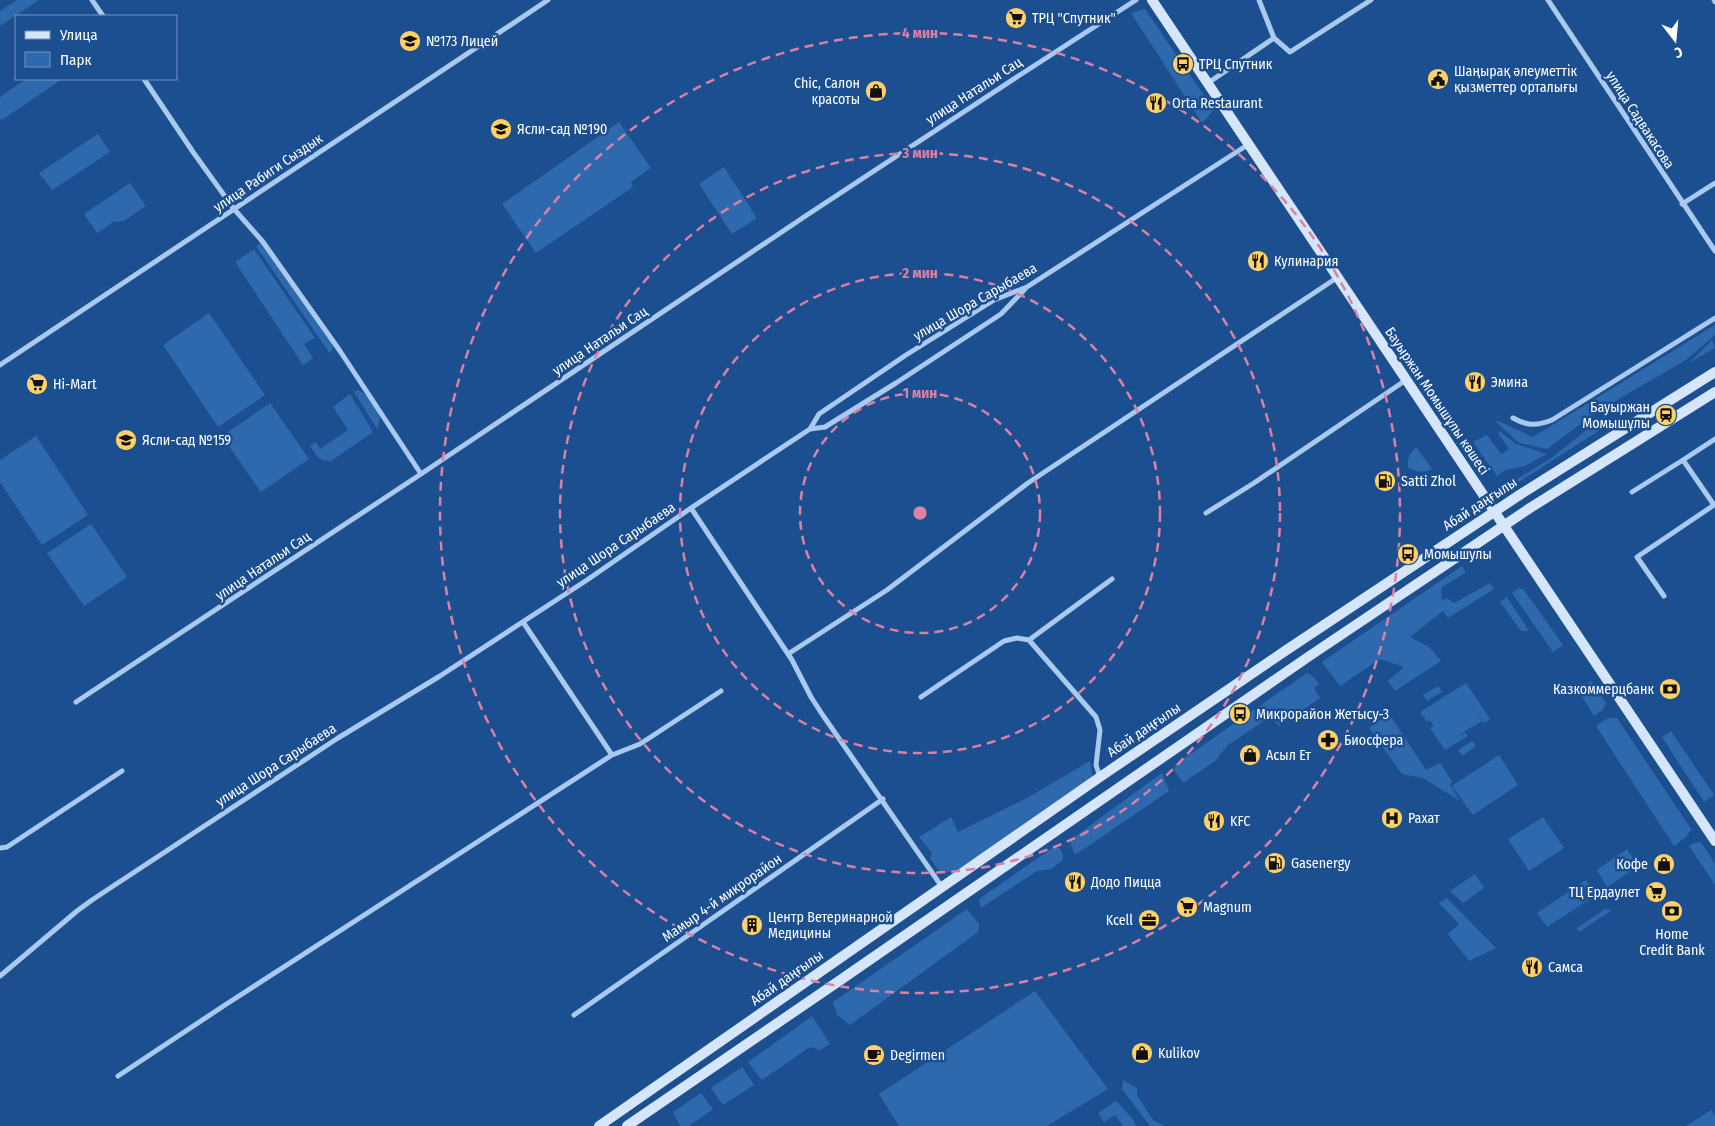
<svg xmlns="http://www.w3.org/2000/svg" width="1715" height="1126" viewBox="0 0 1715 1126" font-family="'Fira Sans Condensed',sans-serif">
<rect width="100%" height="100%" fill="#1b4f8f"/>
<!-- green -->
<path fill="#2e69ad" d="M17,0H39L0,26V11Z
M1145,9L1214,110L1202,123L1131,13Z
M26,79H62L2,120L0,118V97Z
M619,122L651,168L631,182L633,187L536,253L502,204Z
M98,134L110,152L52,190L39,173Z
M724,167L757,218L732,234L699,184Z
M130,183L146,206L124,221L113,222L97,233L84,214Z
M261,242L331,342L333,347L330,354L256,246Z
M254,249L315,338L304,344L313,358L303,365L235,262Z
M209,313L265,395L218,427L163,345Z
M1715,325V335L1686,360L1595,413L1547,449L1519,443L1496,422L1498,421L1533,437Z
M1712,340L1715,348L1689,363Z
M357,390C369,393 376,408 380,418L377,429L354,392Z
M350,394L373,432L331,461C319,461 316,455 310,446L316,442L320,449L348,430L333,407Z
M270,403L309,459L261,492L222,436Z
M1603,417L1607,424L1594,434L1519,482L1517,479L1550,459Z
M1501,432L1516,444L1547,454L1525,466L1505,470L1497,476L1473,442L1487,435L1501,454L1509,449L1498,433Z
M36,436L88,515L42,545L0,482V460Z
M1416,447L1432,469C1424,473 1417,472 1408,468C1407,459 1409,454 1416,447Z
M91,524L127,577L84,606L47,553Z
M1462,566L1466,572L1441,588L1442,601L1447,598L1454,603L1490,583L1494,589L1448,618L1443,611L1410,637L1429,647L1441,661L1395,691L1388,681L1404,667L1380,659L1340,686L1322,662Z
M1519,588L1524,590L1563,645L1553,652L1512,593Z
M1507,597L1529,631H1521L1500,602Z
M1307,673L1314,677L1319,684L1314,688L1320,698L1279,726L1270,717L1228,745L1215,761L1183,783L1174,770L1176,764Z
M1591,681L1606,703L1603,710L1594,716L1578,690Z
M1466,683L1490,719L1484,723L1466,696L1482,721L1456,737L1465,733L1468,736L1445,750L1430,728L1434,726L1430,720L1427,722L1420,712Z
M1438,686L1442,692L1427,701L1423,695Z
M1389,714L1426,770L1440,763L1452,781L1450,785L1460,801L1423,778L1402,774L1369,728Z
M1608,718H1617L1691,829L1687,836L1674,846L1596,726Z
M1671,731L1714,795L1704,802L1662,737Z
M1472,741L1476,746L1462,756L1458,750Z
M1499,755L1518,785L1473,815L1452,786Z
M1090,761L1093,779L966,867L941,874L930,858L932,853L919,837L951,817L958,832L1027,798Z
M1162,773L1169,791L1075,855L1070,842L1077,835Z
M1543,817L1564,848L1529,871L1508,839Z
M1701,842L1715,864V885L1689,846L1694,843Z
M1057,847C1063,850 1063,854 1063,860L1051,869L1037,871L981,908L979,899L1051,849Z
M1627,849L1638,866L1607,887L1597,870Z
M1475,874L1484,888L1463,903L1450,891Z
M1586,880L1596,895L1547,927L1537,913Z
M1447,898L1496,948L1469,961L1448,934L1459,924L1439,903Z
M967,909L979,924L978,932L850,1025L837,1015L833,1002Z
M1605,909L1612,910L1579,932L1577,928Z
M1035,991L1108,1089L1047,1126H899L879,1094Z
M812,1016L830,1044L820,1050L810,1047L762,1080L748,1062Z
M742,1067L754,1085L723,1105L711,1088Z
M1123,1080L1137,1088V1095L1153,1120L1164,1126H1150L1122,1089Z
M701,1093L713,1109L689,1126H680L673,1112Z
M1116,1101L1132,1118L1136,1126H1123L1115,1115L1104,1122L1098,1113Z
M1711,1110L1715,1116V1126H1686Z"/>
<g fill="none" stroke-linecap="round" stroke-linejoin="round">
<!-- minor -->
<path stroke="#a9c9ee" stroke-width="5" d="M92,0L103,16
M1259,0L1274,38
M1548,0L1715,251
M1714,0L1715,2
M144,79L193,152L234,209L263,242L340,351L421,474
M1208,83L1274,38L1290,52L1371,0
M1682,204L1715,183
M0,365L548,0
M1513,418C1527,426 1537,426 1552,420L1715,318
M810,429L825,427L896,383L1001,314L1025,289
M1632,492L1683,460
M691,508L792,660L811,697L822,714L942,887
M1206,513L1254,483L1406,380
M1664,596L1637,557L1714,505L1683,460L1715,439
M523,622L612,755
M1029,640L1112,579
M788,654L887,590L1028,483L1338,277
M921,697L1004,641L1017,638L1029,640L1096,717L1100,730L1096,765L1100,777
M76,702L421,474L807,215L1023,73L1136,0
M0,848L7,847L122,771
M0,976L77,911L92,900L338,738L440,676L587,580L691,508L810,429L819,414L906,355L994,300L1027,287L1249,144
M574,1015L883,799
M118,1076L225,1005L612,755L640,744L721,691"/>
<!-- secondary -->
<path stroke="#d6e6fa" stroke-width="10" d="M1152,0L1715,841
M599,1126L1100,777L1285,651L1521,494L1715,372
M627,1126L839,981L1308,657L1530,508L1715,392"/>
</g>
<!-- distance rings -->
<g fill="none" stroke="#dd80a5" stroke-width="2.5" stroke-dasharray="9 6">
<circle cx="920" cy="513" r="120"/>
<circle cx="920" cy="513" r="240"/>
<circle cx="920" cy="513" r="360"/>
<circle cx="920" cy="513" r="480"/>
</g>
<!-- icons -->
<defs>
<g id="supermarket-disc" transform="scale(1.125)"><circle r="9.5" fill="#ffd166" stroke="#1b4f8f"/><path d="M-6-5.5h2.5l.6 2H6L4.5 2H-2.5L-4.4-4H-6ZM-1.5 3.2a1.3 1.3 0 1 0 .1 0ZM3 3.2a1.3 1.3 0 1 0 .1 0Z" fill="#111"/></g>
<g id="school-disc" transform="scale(1.125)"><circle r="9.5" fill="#ffd166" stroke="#1b4f8f"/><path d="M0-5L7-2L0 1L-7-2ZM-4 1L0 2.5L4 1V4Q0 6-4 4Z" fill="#111"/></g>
<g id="bus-disc" transform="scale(1.125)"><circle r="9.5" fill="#ffd166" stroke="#1b4f8f"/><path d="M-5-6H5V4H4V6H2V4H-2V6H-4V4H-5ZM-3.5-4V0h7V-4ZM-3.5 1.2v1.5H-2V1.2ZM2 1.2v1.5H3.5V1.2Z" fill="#111"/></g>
<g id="civic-disc" transform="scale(1.125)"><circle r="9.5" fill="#ffd166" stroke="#1b4f8f"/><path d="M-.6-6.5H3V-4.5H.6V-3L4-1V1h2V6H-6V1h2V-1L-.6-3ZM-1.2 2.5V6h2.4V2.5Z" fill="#111"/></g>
<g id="shop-disc" transform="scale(1.125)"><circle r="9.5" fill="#ffd166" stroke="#1b4f8f"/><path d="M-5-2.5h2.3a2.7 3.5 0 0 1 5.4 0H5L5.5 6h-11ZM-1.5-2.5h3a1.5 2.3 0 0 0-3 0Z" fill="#111"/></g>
<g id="restaurant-disc" transform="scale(1.125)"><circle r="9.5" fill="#ffd166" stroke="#1b4f8f"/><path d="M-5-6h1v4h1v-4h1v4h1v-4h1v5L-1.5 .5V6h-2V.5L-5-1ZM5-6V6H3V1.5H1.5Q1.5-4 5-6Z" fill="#111"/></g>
<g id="station-disc" transform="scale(1.125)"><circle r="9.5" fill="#ffd166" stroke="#1b4f8f"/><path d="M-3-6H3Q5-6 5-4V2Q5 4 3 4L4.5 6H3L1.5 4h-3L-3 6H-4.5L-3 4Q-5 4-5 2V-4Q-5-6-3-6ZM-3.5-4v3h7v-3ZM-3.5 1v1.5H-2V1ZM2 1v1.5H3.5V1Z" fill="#111"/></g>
<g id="fuel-disc" transform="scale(1.125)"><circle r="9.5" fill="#ffd166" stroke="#1b4f8f"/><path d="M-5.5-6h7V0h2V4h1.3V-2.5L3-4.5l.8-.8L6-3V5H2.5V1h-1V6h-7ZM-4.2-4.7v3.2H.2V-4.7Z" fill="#111"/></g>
<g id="bank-disc" transform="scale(1.125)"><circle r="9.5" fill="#ffd166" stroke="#1b4f8f"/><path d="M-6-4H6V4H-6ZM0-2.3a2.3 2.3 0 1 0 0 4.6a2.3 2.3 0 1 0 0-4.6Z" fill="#111"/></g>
<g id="pharmacy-disc" transform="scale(1.125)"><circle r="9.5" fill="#ffd166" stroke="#1b4f8f"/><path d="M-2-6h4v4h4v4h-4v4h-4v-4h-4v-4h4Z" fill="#111"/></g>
<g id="hospital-disc" transform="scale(1.125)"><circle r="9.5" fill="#ffd166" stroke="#1b4f8f"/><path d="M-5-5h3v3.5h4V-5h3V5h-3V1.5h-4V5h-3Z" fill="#111"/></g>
<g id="office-disc" transform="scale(1.125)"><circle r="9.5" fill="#ffd166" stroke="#1b4f8f"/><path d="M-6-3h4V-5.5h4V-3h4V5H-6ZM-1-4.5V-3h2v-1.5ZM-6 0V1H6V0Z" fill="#111"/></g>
<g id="building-disc" transform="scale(1.125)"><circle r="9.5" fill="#ffd166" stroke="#1b4f8f"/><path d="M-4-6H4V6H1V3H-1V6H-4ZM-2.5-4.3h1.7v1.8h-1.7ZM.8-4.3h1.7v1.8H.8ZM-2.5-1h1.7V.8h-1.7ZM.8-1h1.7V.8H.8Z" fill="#111"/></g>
<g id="cafe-disc" transform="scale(1.125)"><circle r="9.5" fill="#ffd166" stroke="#1b4f8f"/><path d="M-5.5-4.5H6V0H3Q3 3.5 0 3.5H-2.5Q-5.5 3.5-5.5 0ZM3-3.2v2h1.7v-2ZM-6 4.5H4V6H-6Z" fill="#111"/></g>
</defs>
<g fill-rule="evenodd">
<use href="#supermarket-disc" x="1016" y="18"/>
<use href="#school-disc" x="410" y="41"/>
<use href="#bus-disc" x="1183" y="64"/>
<use href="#civic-disc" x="1438" y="79"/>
<use href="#shop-disc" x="876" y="91"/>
<use href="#restaurant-disc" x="1156" y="103"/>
<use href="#school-disc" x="501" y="129"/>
<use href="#restaurant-disc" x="1258" y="261"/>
<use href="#restaurant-disc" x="1475" y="382"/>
<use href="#supermarket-disc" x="37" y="384"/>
<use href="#station-disc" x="1666" y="415"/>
<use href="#school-disc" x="126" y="440"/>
<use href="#fuel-disc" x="1385" y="481"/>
<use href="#bus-disc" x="1408" y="554"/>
<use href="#bank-disc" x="1670" y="689"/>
<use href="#bus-disc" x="1240" y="714"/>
<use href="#pharmacy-disc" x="1328" y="740"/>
<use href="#shop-disc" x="1250" y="755"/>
<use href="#hospital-disc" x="1392" y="818"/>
<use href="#restaurant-disc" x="1214" y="821"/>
<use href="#fuel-disc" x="1275" y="863"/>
<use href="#shop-disc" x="1664" y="864"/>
<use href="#restaurant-disc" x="1075" y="882"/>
<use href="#supermarket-disc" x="1656" y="892"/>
<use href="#supermarket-disc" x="1187" y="907"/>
<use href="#bank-disc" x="1672" y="911"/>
<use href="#office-disc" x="1149" y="920"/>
<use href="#building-disc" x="752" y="925"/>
<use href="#restaurant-disc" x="1532" y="967"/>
<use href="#shop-disc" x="1142" y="1053"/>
<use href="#cafe-disc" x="874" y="1055"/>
</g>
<g text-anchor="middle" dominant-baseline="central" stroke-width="5" stroke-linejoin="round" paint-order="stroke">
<!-- poi labels -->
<g font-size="14" fill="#fff" stroke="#1b4f8f" text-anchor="start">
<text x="1032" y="18">ТРЦ "Спутник"</text>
<text x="426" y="41">№173 Лицей</text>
<text x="1199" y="64">ТРЦ Спутник</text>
<text x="1454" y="71">Шаңырақ әлеуметтік<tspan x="1454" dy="16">қызметтер орталығы</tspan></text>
<text x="860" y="83" text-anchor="end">Chic, Салон<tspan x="860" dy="16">красоты</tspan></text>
<text x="1172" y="103">Orta Restaurant</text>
<text x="517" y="129">Ясли-сад №190</text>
<text x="1274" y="261">Кулинария</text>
<text x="1491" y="382">Эмина</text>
<text x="53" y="384">Hi-Mart</text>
<text x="1650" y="407" text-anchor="end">Бауыржан<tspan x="1650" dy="16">Момышұлы</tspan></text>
<text x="142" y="440">Ясли-сад №159</text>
<text x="1401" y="481">Satti Zhol</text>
<text x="1424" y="554">Момышулы</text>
<text x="1654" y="689" text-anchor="end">Казкоммерцбанк</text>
<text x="1256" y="714">Микрорайон Жетысу-3</text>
<text x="1344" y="740">Биосфера</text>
<text x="1266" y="755">Асыл Ет</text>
<text x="1408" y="818">Рахат</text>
<text x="1230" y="821">KFC</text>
<text x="1291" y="863">Gasenergy</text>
<text x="1648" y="864" text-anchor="end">Кофе</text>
<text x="1091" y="882">Додо Пицца</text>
<text x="1640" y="892" text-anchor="end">ТЦ Ердаулет</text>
<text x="1203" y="907">Magnum</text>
<text x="768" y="917">Центр Ветеринарной<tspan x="768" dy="16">Медицины</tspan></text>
<text x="1133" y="920" text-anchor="end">Kcell</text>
<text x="1672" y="934" text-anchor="middle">Home<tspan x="1672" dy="16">Credit Bank</tspan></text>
<text x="1548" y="967">Самса</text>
<text x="1158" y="1053">Kulikov</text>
<text x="890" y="1055">Degirmen</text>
</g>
<!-- street labels -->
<g font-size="14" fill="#fff" stroke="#1b4f8f">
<text transform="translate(974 91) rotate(-33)">улица Натальи Сац</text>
<text transform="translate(1640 120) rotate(57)">улица Садвакасова</text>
<text transform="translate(268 173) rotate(-34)">улица Рабиги Сыздык</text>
<text transform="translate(975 302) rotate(-30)">улица Шора Сарыбаева</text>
<text transform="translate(600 341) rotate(-34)">улица Натальи Сац</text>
<text transform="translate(1437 401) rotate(56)">Бауыржан Момышұлы көшесі</text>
<text transform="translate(1480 504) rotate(-33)">Абай даңғылы</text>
<text transform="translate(616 545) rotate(-34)">улица Шора Сарыбаева</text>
<text transform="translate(263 566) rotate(-34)">улица Натальи Сац</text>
<text transform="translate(1144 730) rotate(-34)">Абай даңғылы</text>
<text transform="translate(276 765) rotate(-33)">улица Шора Сарыбаева</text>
<text transform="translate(722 898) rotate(-35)">Мамыр 4-й микрорайон</text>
<text transform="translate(787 978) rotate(-35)">Абай даңғылы</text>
</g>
</g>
<circle cx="920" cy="513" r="8" fill="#dd80a5" stroke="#1b4f8f" stroke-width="2.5"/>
<g font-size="15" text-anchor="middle" font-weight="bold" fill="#dd80a5" stroke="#1b4f8f" stroke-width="5" stroke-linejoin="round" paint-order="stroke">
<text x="920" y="38">4 мин</text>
<text x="920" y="158">3 мин</text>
<text x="920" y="278">2 мин</text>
<text x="920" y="398">1 мин</text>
</g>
<!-- legend -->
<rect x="15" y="15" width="162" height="65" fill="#1b4f8f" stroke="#7695bc"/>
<rect x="25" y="31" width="25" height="8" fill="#d6e6fa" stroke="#7695bc"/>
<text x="60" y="40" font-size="15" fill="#ffffff">Улица</text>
<rect x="25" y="52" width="25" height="15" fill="#2e69ad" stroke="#7695bc"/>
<text x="60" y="65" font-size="15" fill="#ffffff">Парк</text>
<!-- north arrow -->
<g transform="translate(1675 40) rotate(164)" stroke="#1b4f8f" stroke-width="4" paint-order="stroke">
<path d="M0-4L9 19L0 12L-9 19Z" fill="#ffffff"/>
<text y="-8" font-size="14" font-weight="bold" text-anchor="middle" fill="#ffffff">С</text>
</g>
</svg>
